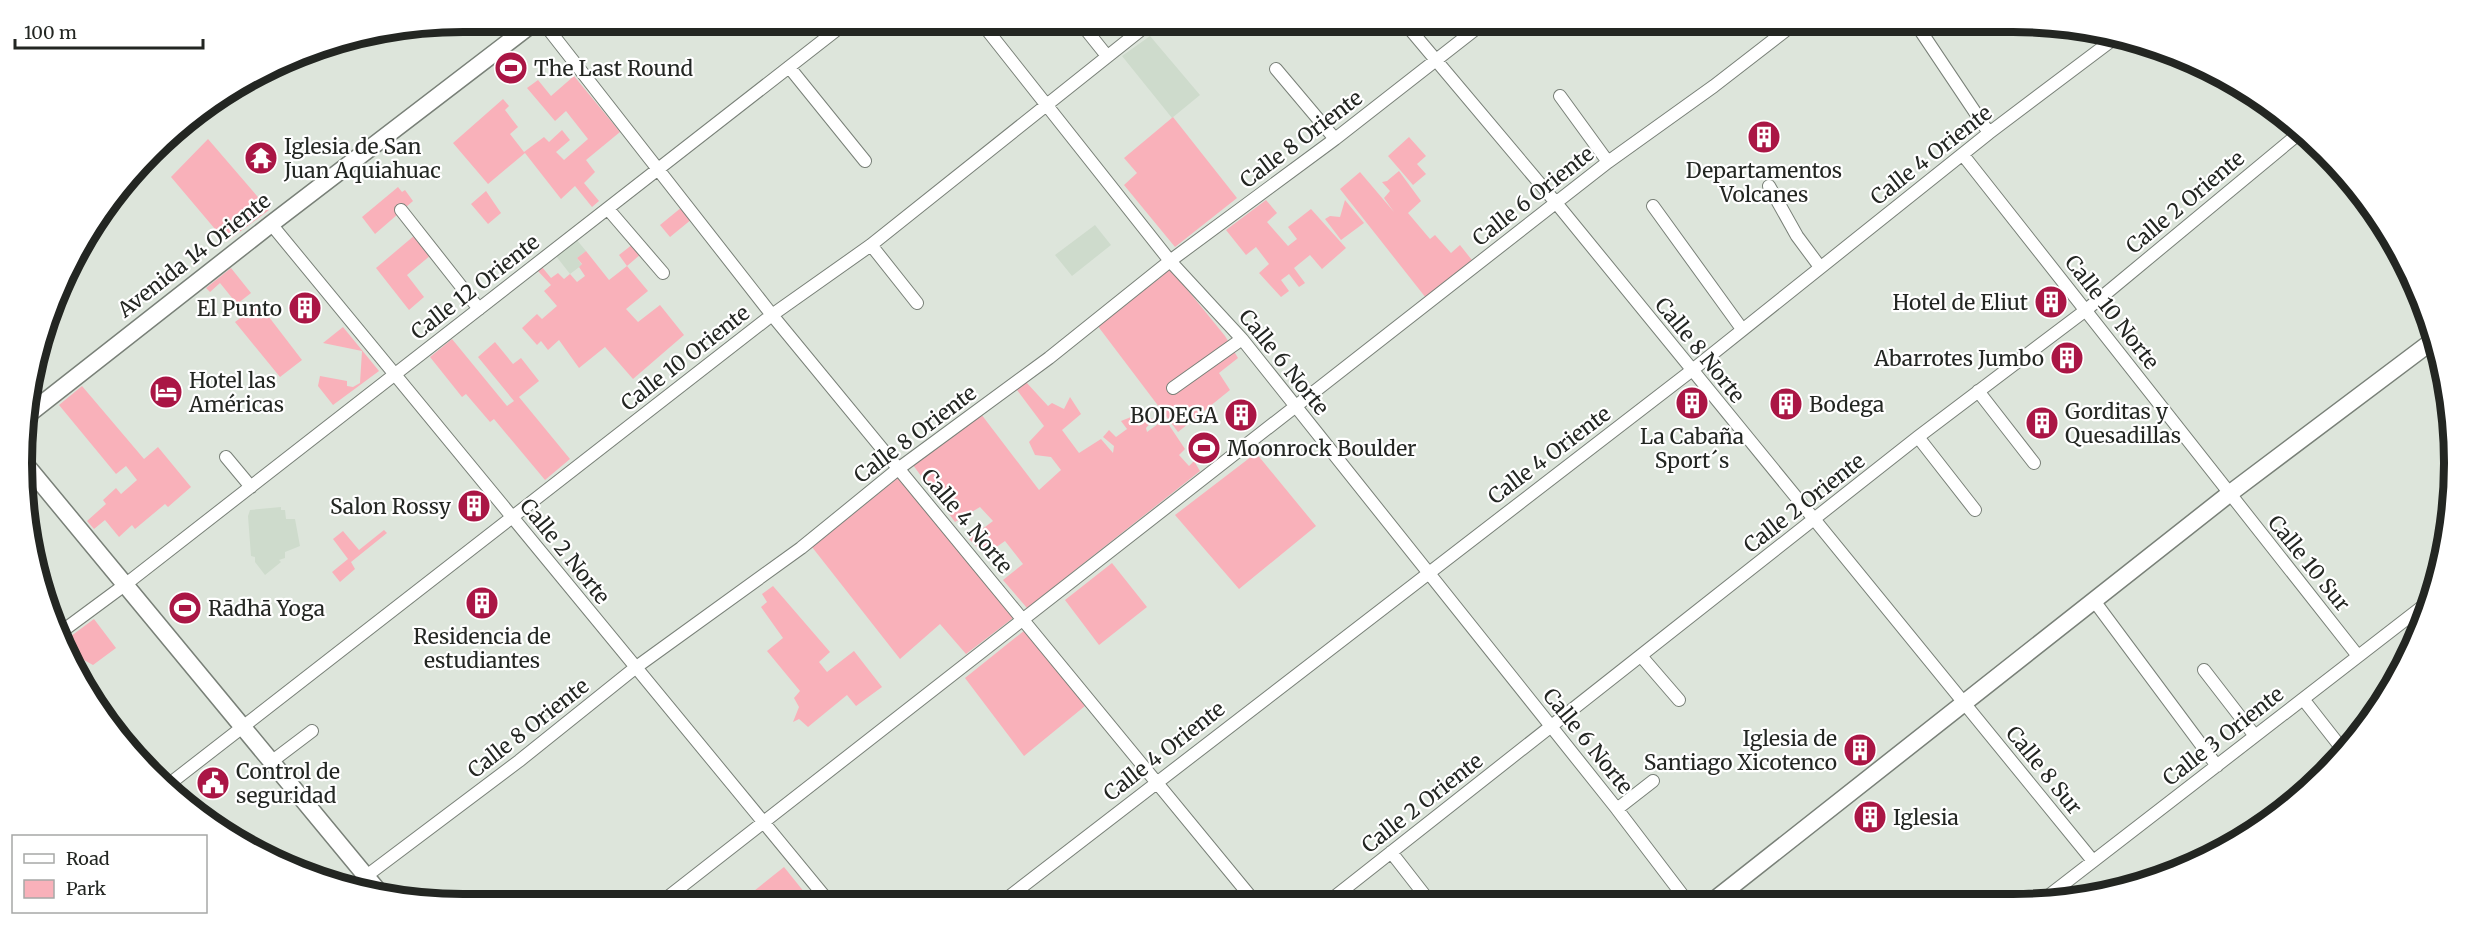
<svg xmlns="http://www.w3.org/2000/svg" width="2475" height="925" viewBox="0 0 2475 925" font-family="Merriweather,serif">
<rect width="100%" height="100%" fill="#dde5db"/>
<!-- built -->
<path fill="#cedbcc" d="M1150,36L1200,95L1172,118L1122,56Z
M1095,225L1111,245L1072,276L1055,255Z
M576,239L586,251L577,258L582,265L570,274L556,256Z
M281,507V510H285L286,519H295L300,546L285,552V558L279,560L281,562L265,575L255,562V557L251,556L248,516L250,510Z"/>
<!-- green -->
<path fill="#f9b1ba" d="M574,76L620,132L586,160L595,172L584,183L599,201L592,207L575,186L561,199L525,153L488,184L453,143L503,99L509,106L505,110L518,127L510,134L524,152L544,137L549,142L562,130L570,140L556,152L564,160L588,139L566,111L555,121L527,88L538,80L551,96Z
M1173,117L1237,198L1175,247L1124,185L1137,173L1124,158Z
M1409,137L1426,156L1417,164L1426,174L1413,185L1388,156Z
M208,139L269,210L226,242L171,177Z
M1399,171L1421,201L1408,213L1430,239L1435,235L1451,253L1460,245L1475,264L1426,298L1340,189L1360,172L1394,212L1384,198L1390,191L1382,182L1387,181Z
M398,187L402,192L405,190L413,201L375,234L362,217Z
M486,191L501,213L488,224L471,204Z
M1266,200L1277,213L1267,222L1288,246L1297,239L1288,227L1311,209L1346,248L1322,269L1310,255L1294,268L1305,283L1299,287L1289,274L1281,280L1289,291L1281,297L1259,273L1269,264L1256,247L1246,255L1226,230Z
M1345,200L1364,223L1341,240L1325,219L1330,216L1340,217Z
M682,207L692,219L670,237L660,225Z
M415,235L431,255L407,275L424,297L409,310L376,268Z
M633,244L641,254L627,266L648,291L626,309L638,322L660,305L684,335L633,379L605,347L579,368L559,340L548,350L541,341L537,345L522,328L537,314L542,319L557,306L544,291L551,285L537,270L542,267L551,278L558,273L564,279L570,274L577,282L585,276L579,267L582,264L577,258L586,251L609,280L627,266L619,255Z
M231,268L251,293L237,304L220,283L210,292L206,288Z
M1166,270L1173,272L1225,336L1238,358L1219,373L1230,390L1178,432L1097,325L1160,278Z
M259,304L302,360L280,377L235,322Z
M343,327L379,371L333,405L318,386L320,376L347,381V386L353,387L360,383L362,351L323,343Z
M452,339L507,406L514,401L478,357L495,342L513,364L521,358L539,381L519,397L570,459L545,480L494,419L490,422L466,394L462,397L430,357Z
M1026,382L1048,406L1052,403L1064,409L1070,397L1081,414L1062,430L1079,453L1101,439L1113,453L1114,446L1103,437L1109,430L1116,437L1127,429L1121,421L1131,417L1139,426L1151,418L1153,420L1146,428L1147,432L1165,419L1185,449L1179,455L1189,466L1194,461L1200,471L1027,608L1003,580L1023,564L1005,541L985,555L969,539L993,521L980,507L955,522L913,465L981,414L1039,490L1061,470L1051,457L1035,455L1029,442L1044,426L1017,390Z
M82,386L144,459L158,447L191,487L168,507L165,504L135,529L132,525L119,537L105,520L94,529L87,521L106,504L103,500L116,488L121,494L137,480L126,466L116,474L59,405Z
M1256,453L1316,526L1239,589L1175,515Z
M899,477L1013,618L966,654L940,624L900,659L812,547Z
M384,530L387,533L351,562L355,569L340,582L332,572L348,559L333,539L343,531L359,550Z
M1112,563L1147,607L1099,645L1065,600Z
M773,586L830,652L819,662L827,672L854,651L882,687L856,706L847,695L808,727L799,719L793,722L799,707L794,698L800,691L767,651L783,638L761,607L767,602L762,594Z
M94,619L116,648L93,665L82,659L67,639Z
M1025,630L1085,706L1024,756L965,678Z
M784,867L813,903H739Z"/>
<g fill="none" stroke-linecap="round" stroke-linejoin="round">
<!-- street casing -->
<g stroke="#798078" stroke-width="14">
<path id="street" d="M542,21L772,315L1255,902
M980,21L1170,261L1242,339L1617,809L1687,901
M1079,21L1107,56
M1403,21L1557,204L2093,861
M1914,21L1989,133
M789,67L865,161
M1276,69L1335,139
M250,84L276,64
M1560,96L1608,162
M1963,155L2358,656
M1769,186L1797,236L1820,267
M1653,206L1742,329
M608,209L663,273
M401,210L479,309
M271,224L830,903
M871,245L917,303
M1173,388L1242,339
M1978,391L2034,463
M1918,437L1975,510
M226,457L251,487
M2095,602L2217,766
M57,635L126,584L848,21
M1641,656L1679,700
M2204,670L2255,736
M2303,699L2343,750
M271,762L312,731
M168,785L772,315L871,245L1152,21
M1617,809L1653,781
M1391,852L1430,902
M349,889L519,761L635,668L801,548L898,469L1049,358L1170,261L1335,139L1486,21
M2043,900L2427,603
M1328,902L1918,437L2086,310L2302,131
M1001,903L1691,371L1989,133L2119,35
M659,904L1608,162L1714,86L1798,21"/>
</g>
<!-- secondary casing -->
<g stroke="#798078" stroke-width="19">
<path id="secondary" d="M25,417L271,224L536,21
M27,466L380,893
M1713,901L2229,494L2435,339"/>
</g>
<!-- street -->
<use href="#street" stroke="#fff" stroke-width="12"/>
<!-- secondary -->
<use href="#secondary" stroke="#fff" stroke-width="16"/>
</g>
<!-- icons -->
<defs>
<g id="stadium-disc" transform="scale(1.725)"><circle r="9.5" fill="#aa1645" stroke="#fff"/><path d="M0-5a6.5 5 0 1 0 0 10a6.5 5 0 1 0 0-10ZM-3.5-1.8h7v3.6h-7Z" fill="#fff"/></g>
<g id="building-disc" transform="scale(1.725)"><circle r="9.5" fill="#aa1645" stroke="#fff"/><path d="M-4-6H4V6H1V3H-1V6H-4ZM-2.5-4.3h1.7v1.8h-1.7ZM.8-4.3h1.7v1.8H.8ZM-2.5-1h1.7V.8h-1.7ZM.8-1h1.7V.8H.8Z" fill="#fff"/></g>
<g id="temple-disc" transform="scale(1.725)"><circle r="9.5" fill="#aa1645" stroke="#fff"/><path d="M0-6L5-2H3V0L6.5 2.5H4V6H1.5V3h-3V6H-4V2.5H-6.5L-3 0V-2H-5Z" fill="#fff"/></g>
<g id="hotel-disc" transform="scale(1.725)"><circle r="9.5" fill="#aa1645" stroke="#fff"/><path d="M-6-4.5h1.5V1H6V5H4.5V3h-9V5H-6ZM-4 0a1.8 1.8 0 1 1 3.6 0ZM.5 0V-2.5h3Q6-2.5 6 0Z" fill="#fff"/></g>
<g id="civic-disc" transform="scale(1.725)"><circle r="9.5" fill="#aa1645" stroke="#fff"/><path d="M-.6-6.5H3V-4.5H.6V-3L4-1V1h2V6H-6V1h2V-1L-.6-3ZM-1.2 2.5V6h2.4V2.5Z" fill="#fff"/></g>
</defs>
<g fill-rule="evenodd">
<use href="#stadium-disc" x="511" y="68"/>
<use href="#building-disc" x="1764" y="137"/>
<use href="#temple-disc" x="261" y="158"/>
<use href="#building-disc" x="2051" y="302"/>
<use href="#building-disc" x="305" y="308"/>
<use href="#building-disc" x="2067" y="358"/>
<use href="#hotel-disc" x="166" y="392"/>
<use href="#building-disc" x="1692" y="403"/>
<use href="#building-disc" x="1786" y="404"/>
<use href="#building-disc" x="1241" y="415"/>
<use href="#building-disc" x="2042" y="423"/>
<use href="#stadium-disc" x="1204" y="448"/>
<use href="#building-disc" x="474" y="506"/>
<use href="#building-disc" x="482" y="603"/>
<use href="#stadium-disc" x="185" y="608"/>
<use href="#building-disc" x="1860" y="750"/>
<use href="#civic-disc" x="213" y="783"/>
<use href="#building-disc" x="1870" y="817"/>
</g>
<g text-anchor="middle" dominant-baseline="central" stroke-width="4.5" stroke-linejoin="round" paint-order="stroke">
<!-- poi labels -->
<g font-size="21" fill="#232622" stroke="#fff" text-anchor="start">
<text x="534" y="68">The Last Round</text>
<text x="284" y="146">Iglesia de San<tspan x="284" dy="24">Juan Aquiahuac</tspan></text>
<text x="1764" y="170" text-anchor="middle">Departamentos<tspan x="1764" dy="24">Volcanes</tspan></text>
<text x="2028" y="302" text-anchor="end">Hotel de Eliut</text>
<text x="282" y="308" text-anchor="end">El Punto</text>
<text x="2044" y="358" text-anchor="end">Abarrotes Jumbo</text>
<text x="189" y="380">Hotel las<tspan x="189" dy="24">Américas</tspan></text>
<text x="1809" y="404">Bodega</text>
<text x="2065" y="411">Gorditas y<tspan x="2065" dy="24">Quesadillas</tspan></text>
<text x="1218" y="415" text-anchor="end">BODEGA</text>
<text x="1692" y="436" text-anchor="middle">La Cabaña<tspan x="1692" dy="24">Sport´s</tspan></text>
<text x="1227" y="448">Moonrock Boulder</text>
<text x="451" y="506" text-anchor="end">Salon Rossy</text>
<text x="208" y="608">Rādhā Yoga</text>
<text x="482" y="636" text-anchor="middle">Residencia de<tspan x="482" dy="24">estudiantes</tspan></text>
<text x="1837" y="738" text-anchor="end">Iglesia de<tspan x="1837" dy="24">Santiago Xicotenco</tspan></text>
<text x="236" y="771">Control de<tspan x="236" dy="24">seguridad</tspan></text>
<text x="1893" y="817">Iglesia</text>
</g>
<!-- street labels -->
<g font-size="21" fill="#232622" stroke="#fff">
<text transform="translate(1301 139) rotate(-37)">Calle 8 Oriente</text>
<text transform="translate(1931 155) rotate(-38)">Calle 4 Oriente</text>
<text transform="translate(1533 196) rotate(-38)">Calle 6 Oriente</text>
<text transform="translate(2185 202) rotate(-40)">Calle 2 Oriente</text>
<text transform="translate(194 255) rotate(-38)">Avenida 14 Oriente</text>
<text transform="translate(475 287) rotate(-38)">Calle 12 Oriente</text>
<text transform="translate(2112 312) rotate(52)">Calle 10 Norte</text>
<text transform="translate(1700 350) rotate(51)">Calle 8 Norte</text>
<text transform="translate(685 358) rotate(-38)">Calle 10 Oriente</text>
<text transform="translate(1284 362) rotate(51)">Calle 6 Norte</text>
<text transform="translate(915 434) rotate(-37)">Calle 8 Oriente</text>
<text transform="translate(1549 455) rotate(-37)">Calle 4 Oriente</text>
<text transform="translate(1804 503) rotate(-38)">Calle 2 Oriente</text>
<text transform="translate(967 521) rotate(50)">Calle 4 Norte</text>
<text transform="translate(565 551) rotate(51)">Calle 2 Norte</text>
<text transform="translate(2309 563) rotate(51)">Calle 10 Sur</text>
<text transform="translate(528 728) rotate(-38)">Calle 8 Oriente</text>
<text transform="translate(2223 736) rotate(-38)">Calle 3 Oriente</text>
<text transform="translate(1588 741) rotate(51)">Calle 6 Norte</text>
<text transform="translate(1164 751) rotate(-38)">Calle 4 Oriente</text>
<text transform="translate(2044 770) rotate(51)">Calle 8 Sur</text>
<text transform="translate(1422 803) rotate(-38)">Calle 2 Oriente</text>
</g>
</g>
<!-- crop -->
<path d="M0 0H2475V925H0ZM463 32H2013A431 431 0 0 1 2444 463V463A431 431 0 0 1 2013 894H463A431 431 0 0 1 32 463V463A431 431 0 0 1 463 32Z" fill="#fff" fill-rule="evenodd"/>
<path fill="none" stroke="#232622" stroke-width="8" d="M463 32H2013A431 431 0 0 1 2444 463V463A431 431 0 0 1 2013 894H463A431 431 0 0 1 32 463V463A431 431 0 0 1 463 32Z"/>
<!-- legend -->
<rect x="12" y="835" width="195" height="78" fill="#ffffff" stroke="#a7a8a7" stroke-width="1.5"/>
<rect x="24" y="854" width="30" height="9" fill="#ffffff" stroke="#a7a8a7" stroke-width="1.5"/>
<text x="66" y="865" font-size="18" fill="#232622">Road</text>
<rect x="24" y="880" width="30" height="18" fill="#f9b1ba" stroke="#a7a8a7" stroke-width="1.5"/>
<text x="66" y="895" font-size="18" fill="#232622">Park</text>
<!-- scale -->
<path d="M15 39v9h188v-9" fill="none" stroke="#232622" stroke-width="3"/>
<text x="24" y="39" font-size="18" fill="#232622" stroke="#ffffff" stroke-width="4.5" paint-order="stroke">100 m</text>
</svg>
